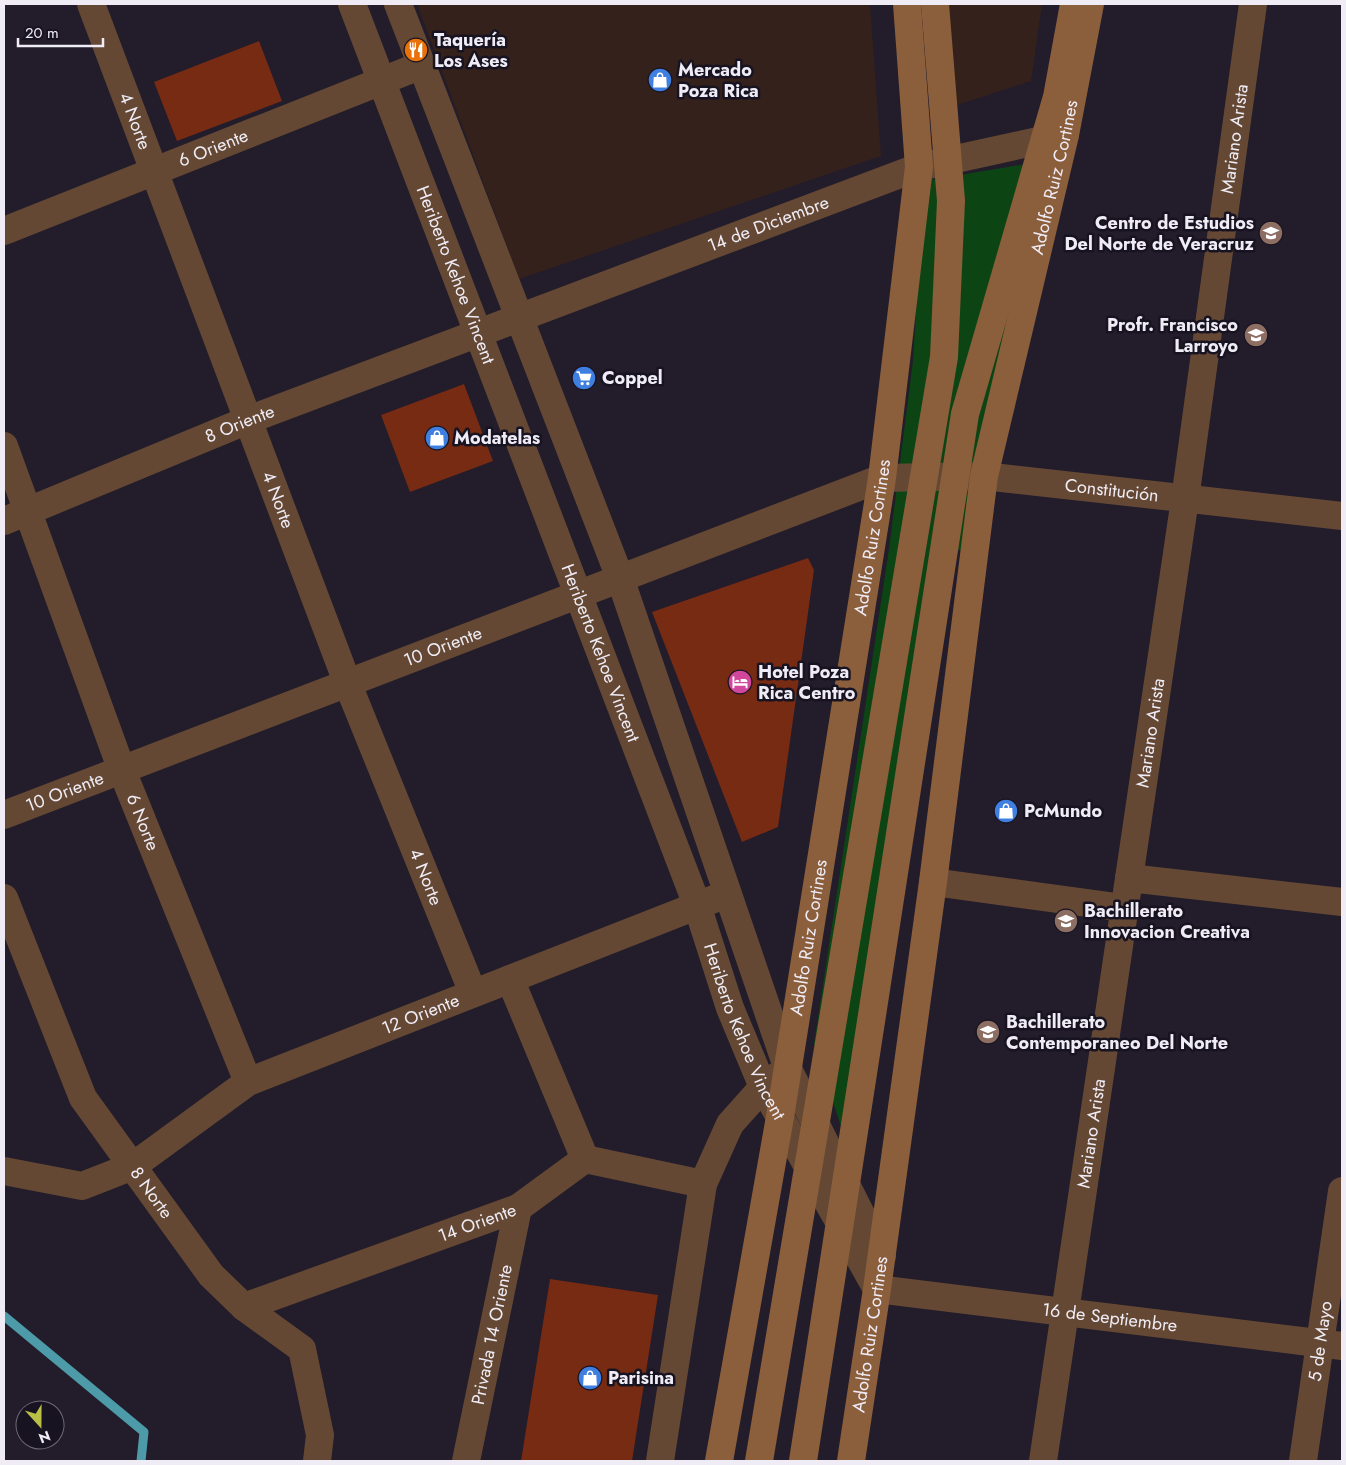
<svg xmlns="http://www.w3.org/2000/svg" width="1346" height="1465" viewBox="0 0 1346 1465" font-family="Jost,sans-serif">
<rect width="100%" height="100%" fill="#221c2b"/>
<!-- commercial -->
<path fill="#34211c" d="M417,4H870L881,156L519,279Z
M935,4H1042L1031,81L942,110Z"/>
<!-- green -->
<path fill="#0c4513" d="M1038,162L963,550H945L852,1160L814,1044L889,549L913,361L924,181Z"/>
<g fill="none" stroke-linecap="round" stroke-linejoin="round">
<!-- stream -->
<path stroke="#4d9aa8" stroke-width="9" d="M4,1316L144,1432L141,1461"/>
</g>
<!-- building -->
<path fill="#762b12" d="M259,41L282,101L177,141L154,82Z
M464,384L493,461L410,492L381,415Z
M808,558L814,570L778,827L742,842L652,612Z
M550,1279L658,1295L632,1461H521Z"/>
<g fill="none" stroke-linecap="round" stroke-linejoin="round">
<!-- minor -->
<g stroke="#644833" stroke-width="28">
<path id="s1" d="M91,4L347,682L473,993"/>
<path id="s2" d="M352,4L697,905L730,1008L763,1087L877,1289L1342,1346"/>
<path d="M398,4L620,578L787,1067L882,1256"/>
<path id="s3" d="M4,231L422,65"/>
<path id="s4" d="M4,446L121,768L248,1082"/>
<path id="s5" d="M4,521L248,420L919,167L1065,135"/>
<path id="s6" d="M4,815L882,478L984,476L1342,516"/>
<path d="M1129,878L1342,902"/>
<path d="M933,882L1124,908"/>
<path id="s7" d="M4,898L83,1098L211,1275L244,1307L302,1349L320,1435L317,1461"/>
<path d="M510,979L585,1159"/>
<path id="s8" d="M4,1171L82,1186L133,1166L248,1082L714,899"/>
<path id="s9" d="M244,1307L518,1208L585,1159L703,1184"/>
<path id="s10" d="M466,1461L518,1208"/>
<path d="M660,1461L703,1184L730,1124L763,1087L777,1076"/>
<path id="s11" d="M1043,1461L1185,499L1253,4"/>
<path id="s12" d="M1303,1461L1342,1191"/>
</g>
<!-- secondary -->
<g stroke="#8b5e3c" stroke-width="28">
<path id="s13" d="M719,1461L780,1117L882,478L919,167L907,4"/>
<path id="s14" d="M851,1461L877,1289L933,882L984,476L1065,135L1090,4"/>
</g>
<!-- secondary-bridge -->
<path stroke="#8b5e3c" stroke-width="28" d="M759,1461L944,357L951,201L935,4
M803,1461L965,414L1057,97L1074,4"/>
</g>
<!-- icons -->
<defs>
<g id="restaurant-disc" transform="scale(1.25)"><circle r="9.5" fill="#e8710a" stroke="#181321"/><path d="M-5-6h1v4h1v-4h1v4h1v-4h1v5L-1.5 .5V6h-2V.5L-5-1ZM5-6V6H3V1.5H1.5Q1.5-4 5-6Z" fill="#fff"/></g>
<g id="shop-disc" transform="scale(1.25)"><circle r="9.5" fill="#3f7fe0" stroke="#181321"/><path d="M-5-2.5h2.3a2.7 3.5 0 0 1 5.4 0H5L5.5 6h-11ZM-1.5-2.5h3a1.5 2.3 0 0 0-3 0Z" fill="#fff"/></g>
<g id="university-disc" transform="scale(1.25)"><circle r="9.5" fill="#8d6e63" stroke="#181321"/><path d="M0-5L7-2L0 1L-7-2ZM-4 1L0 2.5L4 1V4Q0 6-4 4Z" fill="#fff"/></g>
<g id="supermarket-disc" transform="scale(1.25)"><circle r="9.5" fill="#3f7fe0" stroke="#181321"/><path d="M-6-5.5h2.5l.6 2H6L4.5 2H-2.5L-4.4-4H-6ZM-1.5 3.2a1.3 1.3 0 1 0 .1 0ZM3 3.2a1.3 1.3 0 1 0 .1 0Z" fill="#fff"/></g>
<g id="hotel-disc" transform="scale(1.25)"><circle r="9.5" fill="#d1479c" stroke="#181321"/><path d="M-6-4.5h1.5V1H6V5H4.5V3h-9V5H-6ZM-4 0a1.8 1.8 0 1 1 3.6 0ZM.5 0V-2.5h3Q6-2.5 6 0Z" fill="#fff"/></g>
</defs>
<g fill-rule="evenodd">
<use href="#restaurant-disc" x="416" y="50"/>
<use href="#shop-disc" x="660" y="80"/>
<use href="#university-disc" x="1271" y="233"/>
<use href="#university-disc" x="1256" y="335"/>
<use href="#supermarket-disc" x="584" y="378"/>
<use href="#shop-disc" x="437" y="438"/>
<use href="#hotel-disc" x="740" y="682"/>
<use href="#shop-disc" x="1006" y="811"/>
<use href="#university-disc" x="1066" y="921"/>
<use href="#university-disc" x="988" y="1032"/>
<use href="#shop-disc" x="590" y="1378"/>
</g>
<g text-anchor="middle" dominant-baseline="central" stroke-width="5" stroke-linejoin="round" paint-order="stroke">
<!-- poi labels -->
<g font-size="18" font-weight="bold" fill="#efecf6" stroke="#181321" text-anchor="start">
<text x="434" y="40">Taquería<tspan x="434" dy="21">Los Ases</tspan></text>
<text x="678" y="70">Mercado<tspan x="678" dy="21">Poza Rica</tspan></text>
<text x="1254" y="223" text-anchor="end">Centro de Estudios<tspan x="1254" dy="21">Del Norte de Veracruz</tspan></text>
<text x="1238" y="325" text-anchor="end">Profr. Francisco<tspan x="1238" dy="21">Larroyo</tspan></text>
<text x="602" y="378">Coppel</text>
<text x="454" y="438">Modatelas</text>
<text x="758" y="672">Hotel Poza<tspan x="758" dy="21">Rica Centro</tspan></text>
<text x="1024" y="811">PcMundo</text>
<text x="1084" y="911">Bachillerato<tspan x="1084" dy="21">Innovacion Creativa</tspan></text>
<text x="1006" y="1022">Bachillerato<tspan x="1006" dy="21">Contemporaneo Del Norte</tspan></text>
<text x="608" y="1378">Parisina</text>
</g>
<!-- street labels -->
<g font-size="18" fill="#efecf6" stroke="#181321">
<text stroke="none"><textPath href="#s1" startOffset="125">4 Norte</textPath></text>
<text stroke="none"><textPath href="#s11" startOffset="1336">Mariano Arista</textPath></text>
<text stroke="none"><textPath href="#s3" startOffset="225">6 Oriente</textPath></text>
<text stroke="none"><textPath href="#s14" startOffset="1301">Adolfo Ruiz Cortines</textPath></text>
<text stroke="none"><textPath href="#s5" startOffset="820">14 de Diciembre</textPath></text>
<text stroke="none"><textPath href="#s2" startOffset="290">Heriberto Kehoe Vincent</textPath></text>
<text stroke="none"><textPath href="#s5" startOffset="255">8 Oriente</textPath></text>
<text stroke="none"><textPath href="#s6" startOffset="1171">Constitución</textPath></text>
<text stroke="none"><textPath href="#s1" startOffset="530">4 Norte</textPath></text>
<text stroke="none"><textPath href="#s13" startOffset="936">Adolfo Ruiz Cortines</textPath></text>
<text stroke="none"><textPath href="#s6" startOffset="470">10 Oriente</textPath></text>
<text stroke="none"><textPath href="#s2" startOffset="695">Heriberto Kehoe Vincent</textPath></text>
<text stroke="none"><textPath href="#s11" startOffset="736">Mariano Arista</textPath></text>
<text stroke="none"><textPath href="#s6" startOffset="65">10 Oriente</textPath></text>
<text stroke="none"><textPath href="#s4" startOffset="401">6 Norte</textPath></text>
<text stroke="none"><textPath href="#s1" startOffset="935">4 Norte</textPath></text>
<text stroke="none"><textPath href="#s13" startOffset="531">Adolfo Ruiz Cortines</textPath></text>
<text stroke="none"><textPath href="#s8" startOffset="462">12 Oriente</textPath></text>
<text stroke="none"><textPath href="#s2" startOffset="1100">Heriberto Kehoe Vincent</textPath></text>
<text stroke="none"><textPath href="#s11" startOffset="331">Mariano Arista</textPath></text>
<text stroke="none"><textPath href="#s7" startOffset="332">8 Norte</textPath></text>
<text stroke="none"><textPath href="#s9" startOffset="248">14 Oriente</textPath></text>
<text stroke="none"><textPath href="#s2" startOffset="1625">16 de Septiembre</textPath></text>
<text stroke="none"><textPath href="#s10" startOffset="129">Privada 14 Oriente</textPath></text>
<text stroke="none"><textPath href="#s14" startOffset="128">Adolfo Ruiz Cortines</textPath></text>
<text stroke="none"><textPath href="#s12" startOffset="121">5 de Mayo</textPath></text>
</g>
</g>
<!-- border -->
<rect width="1346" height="1465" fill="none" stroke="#efecf6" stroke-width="10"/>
<!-- north arrow -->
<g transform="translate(40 1425) rotate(159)"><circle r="24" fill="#181321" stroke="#6e6a76"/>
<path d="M0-4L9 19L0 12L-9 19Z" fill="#bac045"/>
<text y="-8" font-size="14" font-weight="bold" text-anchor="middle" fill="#efecf6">N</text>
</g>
<!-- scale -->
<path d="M18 38v8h85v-8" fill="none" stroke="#efecf6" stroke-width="2.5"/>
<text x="25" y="38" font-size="15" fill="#efecf6" stroke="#181321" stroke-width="4" paint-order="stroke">20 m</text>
</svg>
